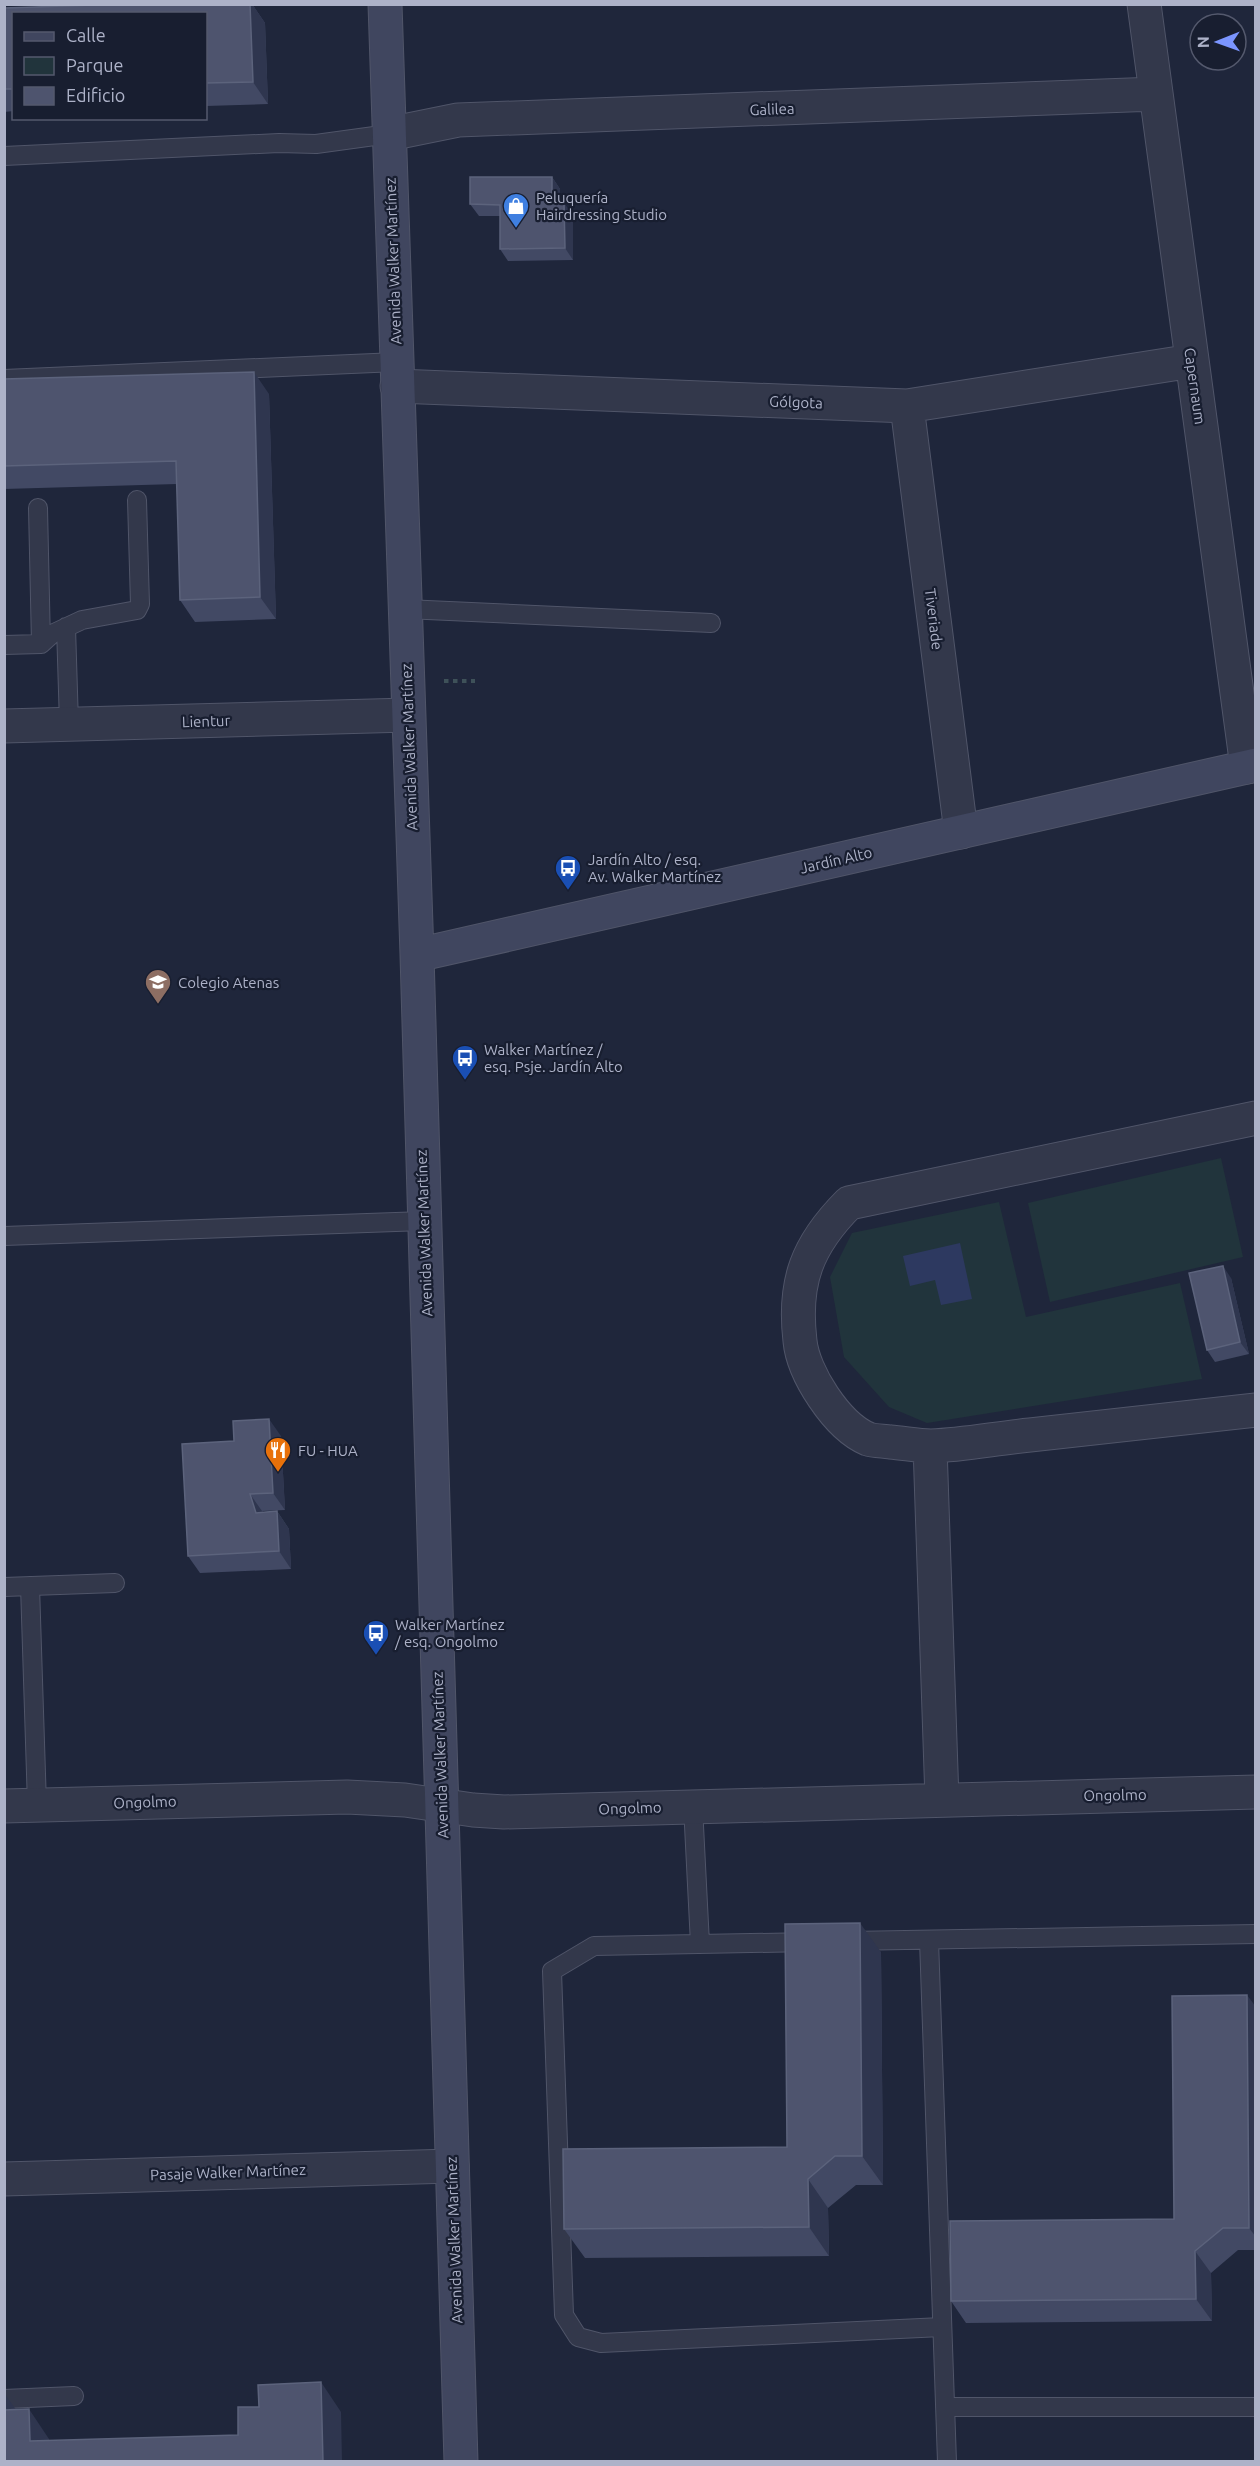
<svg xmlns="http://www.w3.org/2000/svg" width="1260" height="2466" viewBox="0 0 1260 2466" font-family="Ubuntu,sans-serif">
<rect width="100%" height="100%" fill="#1f263b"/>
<!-- green -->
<path fill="#21343c" d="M1221,1158L1243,1257L1050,1302L1028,1203Z
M999,1202L1026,1317L1180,1283L1202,1379L927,1423L889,1407L844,1357L830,1277L852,1233Z"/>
<!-- water -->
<path fill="#2d3960" d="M960,1243L972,1299L941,1305L935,1280L910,1286L903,1256Z"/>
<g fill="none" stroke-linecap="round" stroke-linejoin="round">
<!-- lane casing -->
<g stroke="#505569" stroke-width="20">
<path id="lane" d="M4,156L279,143L316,144L389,134
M4,379L397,362
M38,508L41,644
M405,609L711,623
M66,627L69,724
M4,645L41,644L52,634L82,620L137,610L140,604L137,500
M4,1236L424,1221
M30,1586L37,1805
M4,1587L115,1583
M693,1806L700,1944
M929,1940L947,2462
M849,1941L1256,1934
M810,1942L594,1946L552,1971L564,2315L578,2337L601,2343L942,2327
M4,2399L74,2396
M945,2407H1256"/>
</g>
<!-- street casing -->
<g stroke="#505569" stroke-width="35">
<path id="street" d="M1144,4L1247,767
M389,134L458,120L1156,94
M397,386L907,406L1192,361
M907,406L961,832
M4,726L408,715
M1256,1118L849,1203C807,1245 793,1282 800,1341C803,1373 837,1426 868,1439C874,1441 884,1441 890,1442C904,1443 918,1446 931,1446C964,1445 997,1438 1030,1435C1105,1427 1180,1418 1256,1410
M930,1446L942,1800
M4,1806L347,1797L405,1800L473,1810L504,1812L1256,1792
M4,2179L452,2166"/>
</g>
<!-- secondary casing -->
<g stroke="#505569" stroke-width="35">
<path id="secondary" d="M385,4L417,955L461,2462
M417,955L1256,765"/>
</g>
<!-- path -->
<path stroke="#3e5159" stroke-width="4" stroke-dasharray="4.5 4.5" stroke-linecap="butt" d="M444,681H475"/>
<!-- lane -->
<use href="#lane" stroke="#33384b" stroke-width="18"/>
<!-- street -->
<use href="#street" stroke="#33384b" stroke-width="33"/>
<!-- secondary -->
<use href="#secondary" stroke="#40465f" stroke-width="33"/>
</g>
<!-- wall -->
<path fill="#424964" d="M125,4H252L265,23L268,104L206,106V14H14V111L4,112V8Z
M552,177L560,189V203L573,215V260L508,261L500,249V216H479L470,204Z
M4,379L269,394L276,619L195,622L180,600L177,484L4,489Z
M1231,1278L1249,1354L1215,1362L1207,1350Z
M281,1436L285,1510L262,1511L263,1512L277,1511L289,1529L291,1569L200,1573L188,1556L234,1441Z
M881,1952L883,2185H856L828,2208L829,2256L585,2258L564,2229L787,2147Z
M1256,2007V2250H1238L1211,2273L1212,2321L966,2323L951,2301L1174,2219Z"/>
<!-- shaded-wall -->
<path fill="#2f364f" d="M250,4H252L265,23L268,104L253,82Z
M552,177L560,189V216L552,204Z
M564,203L573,215V260L565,248Z
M254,372L269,394L276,619L260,597Z
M1223,1266L1231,1278L1249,1354L1240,1342Z
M269,1419L281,1436L285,1510L273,1493Z
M250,1494L262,1511L269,1530L256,1513Z
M277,1511L289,1529L291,1569L279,1551Z
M860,1923L881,1952L883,2185L862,2156Z
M1247,1995L1256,2007V2237L1249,2228Z
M808,2179L828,2208L829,2256L809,2227Z
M1195,2251L1211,2273L1212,2321L1196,2299Z
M321,2382L341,2412L342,2462H323Z
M4,2393L22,2418L4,2412Z
M29,2409L49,2439L50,2462L30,2441Z"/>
<!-- building -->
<path fill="#4e546e" stroke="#5c637c" stroke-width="1.5" d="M125,4H250L253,82L206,83V14H14V89H4V8Z
M470,177H552V204L564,203L565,248L500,249V205L470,204Z
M254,372L260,597L180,600L176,461L4,466V379Z
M1223,1266L1240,1342L1207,1350L1189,1273Z
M269,1419L273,1493L250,1494L256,1513L277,1511L279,1551L188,1556L182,1444L234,1441L233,1421Z
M860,1923L862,2156H835L808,2179L809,2227L564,2229L563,2149L787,2147L785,1924Z
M1247,1995L1249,2228H1223L1195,2251L1196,2299L951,2301L950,2221L1174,2219L1172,1996Z
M321,2382L323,2462H4V2410L29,2409L30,2441L238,2435V2407H259L258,2385Z"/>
<!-- icons -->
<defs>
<g id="shop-pin" transform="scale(1.35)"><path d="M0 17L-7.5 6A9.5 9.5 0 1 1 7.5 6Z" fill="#3f7fe0" stroke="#181e30"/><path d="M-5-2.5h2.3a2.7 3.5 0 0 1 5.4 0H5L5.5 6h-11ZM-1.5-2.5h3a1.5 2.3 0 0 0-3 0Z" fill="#fff"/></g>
<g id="bus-pin" transform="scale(1.35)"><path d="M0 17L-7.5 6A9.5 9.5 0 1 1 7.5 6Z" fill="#1a4fb4" stroke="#181e30"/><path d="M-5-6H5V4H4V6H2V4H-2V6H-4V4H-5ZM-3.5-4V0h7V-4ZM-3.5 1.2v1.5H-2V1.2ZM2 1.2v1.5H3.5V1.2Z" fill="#fff"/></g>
<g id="school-pin" transform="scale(1.35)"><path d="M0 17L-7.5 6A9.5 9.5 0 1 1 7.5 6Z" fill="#8d6e63" stroke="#181e30"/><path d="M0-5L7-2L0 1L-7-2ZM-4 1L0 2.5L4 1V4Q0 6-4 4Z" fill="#fff"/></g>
<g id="restaurant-pin" transform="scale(1.35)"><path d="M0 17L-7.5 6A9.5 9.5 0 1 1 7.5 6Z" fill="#e8710a" stroke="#181e30"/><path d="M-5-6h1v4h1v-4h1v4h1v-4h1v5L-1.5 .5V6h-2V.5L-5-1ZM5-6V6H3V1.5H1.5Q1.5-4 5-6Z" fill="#fff"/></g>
</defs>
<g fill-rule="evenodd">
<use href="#shop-pin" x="516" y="206"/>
<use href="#bus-pin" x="568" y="868"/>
<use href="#school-pin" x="158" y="982"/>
<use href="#bus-pin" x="465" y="1058"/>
<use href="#restaurant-pin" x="278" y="1450"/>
<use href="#bus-pin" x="376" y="1633"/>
</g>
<g text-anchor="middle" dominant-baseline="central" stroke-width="4.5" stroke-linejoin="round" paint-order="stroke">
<!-- street labels -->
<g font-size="15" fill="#adb2c8" stroke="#181e30">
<text transform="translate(772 109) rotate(-2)">Galilea</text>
<text transform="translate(393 261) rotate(-92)">Avenida Walker Martínez</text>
<text transform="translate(1195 386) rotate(82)">Capernaum</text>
<text transform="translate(796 402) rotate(2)">Gólgota</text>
<text transform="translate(934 619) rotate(83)">Tiveriade</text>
<text transform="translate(206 721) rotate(-2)">Lientur</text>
<text transform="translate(409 747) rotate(-92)">Avenida Walker Martínez</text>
<text transform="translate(836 860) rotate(-13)">Jardín Alto</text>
<text transform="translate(424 1233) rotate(-92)">Avenida Walker Martínez</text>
<text transform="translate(440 1755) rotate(-92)">Avenida Walker Martínez</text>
<text transform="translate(1115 1795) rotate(-1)">Ongolmo</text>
<text transform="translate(145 1802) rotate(-2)">Ongolmo</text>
<text transform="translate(630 1808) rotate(-2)">Ongolmo</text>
<text transform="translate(228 2172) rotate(-2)">Pasaje Walker Martínez</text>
<text transform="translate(454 2240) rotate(-92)">Avenida Walker Martínez</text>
</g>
<!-- poi labels -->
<g font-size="15" fill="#adb2c8" stroke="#181e30" text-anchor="start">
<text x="536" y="197">Peluquería<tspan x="536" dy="17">Hairdressing Studio</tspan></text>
<text x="588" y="859">Jardín Alto / esq.<tspan x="588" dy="17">Av. Walker Martínez</tspan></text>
<text x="178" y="982">Colegio Atenas</text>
<text x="484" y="1049">Walker Martínez /<tspan x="484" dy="17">esq. Psje. Jardín Alto</tspan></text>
<text x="298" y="1450">FU - HUA</text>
<text x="395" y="1624">Walker Martínez<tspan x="395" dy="17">/ esq. Ongolmo</tspan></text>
</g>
</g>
<!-- border -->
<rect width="1260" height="2466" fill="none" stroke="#adb2c8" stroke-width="12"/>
<!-- legend -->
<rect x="12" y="12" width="195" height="108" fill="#181e30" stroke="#54596d" stroke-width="1.5"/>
<rect x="24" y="32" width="30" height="9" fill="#40465f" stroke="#54596d" stroke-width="1.5"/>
<text x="66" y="42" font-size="18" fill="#adb2c8">Calle</text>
<rect x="24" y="57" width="30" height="18" fill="#21343c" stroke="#54596d" stroke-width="1.5"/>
<text x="66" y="72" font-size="18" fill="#adb2c8">Parque</text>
<rect x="24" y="87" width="30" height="18" fill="#4e546e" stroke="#54596d" stroke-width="1.5"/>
<text x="66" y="102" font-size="18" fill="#adb2c8">Edificio</text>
<!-- north arrow -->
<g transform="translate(1218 42) rotate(269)"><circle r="28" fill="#181e30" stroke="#54596d" stroke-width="1.5"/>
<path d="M0-4.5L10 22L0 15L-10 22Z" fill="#7b95ff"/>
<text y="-9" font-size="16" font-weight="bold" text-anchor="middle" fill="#adb2c8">N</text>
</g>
</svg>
